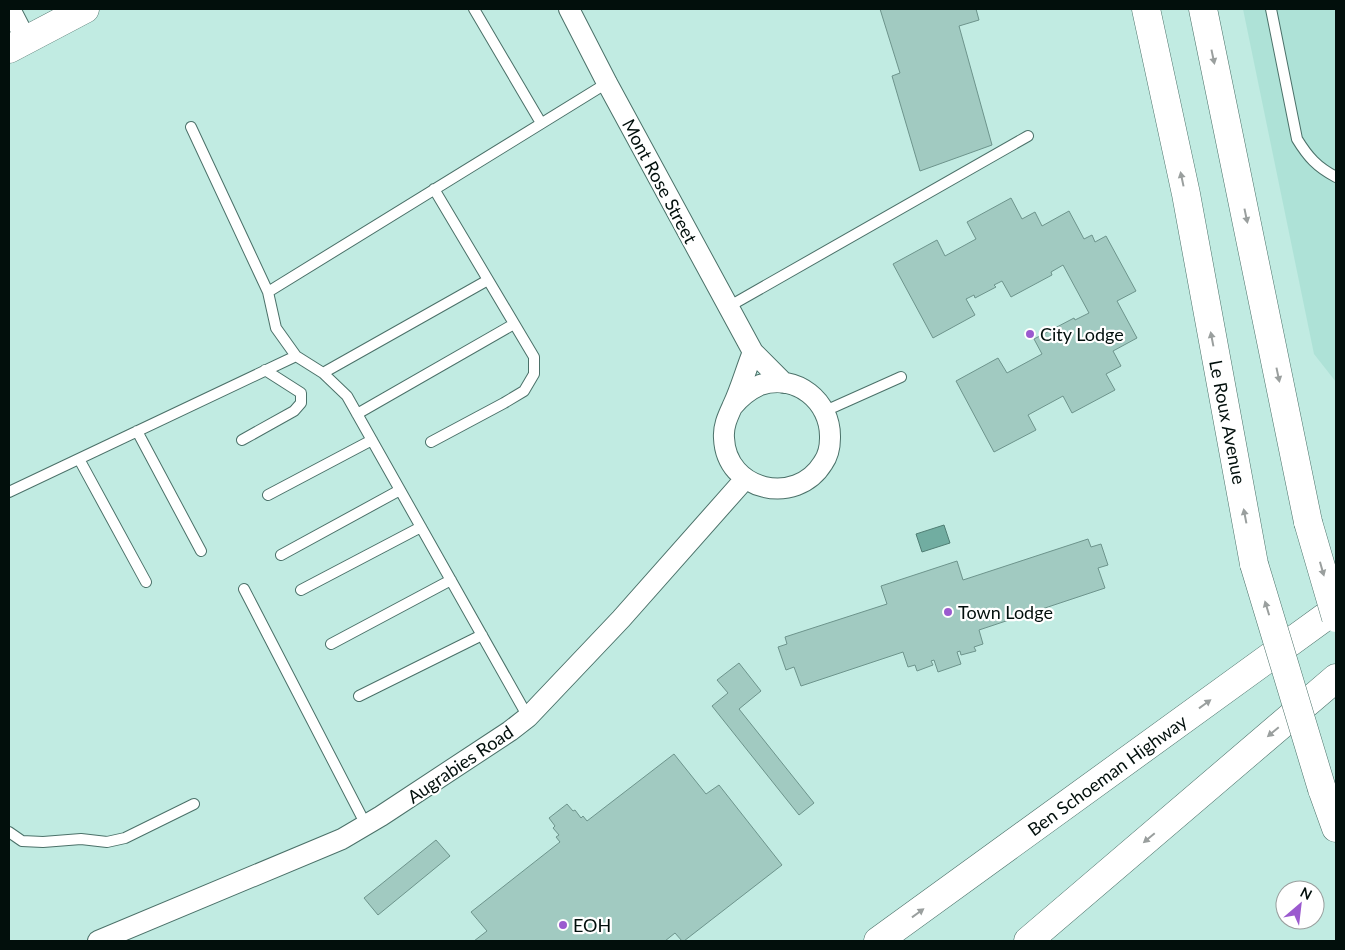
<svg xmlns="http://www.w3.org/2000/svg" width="1345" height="950" viewBox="0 0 1345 950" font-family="Lato,sans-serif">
<rect width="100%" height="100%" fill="#c1ebe2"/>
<!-- built -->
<path fill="#aee2d7" d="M1243,9H1336V382L1314,354Z"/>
<!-- water -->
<path fill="#71ada1" stroke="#507e74" d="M944,525L950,543L922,552L916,534Z"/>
<!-- building -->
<path fill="#a1cac1" stroke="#6d948c" d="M880,9H976L979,20L959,26L992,145L920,171L892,76L900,73Z
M1011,198L1022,219L1035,212L1042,226L1069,211L1084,239L1092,235L1095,242L1106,236L1136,291L1117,301L1137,338L1113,351L1121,366L1106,374L1115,390L1072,413L1063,396L1028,415L1036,430L994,452L956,381L998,358L1007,373L1042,354L1034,339L1074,318L1075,320L1089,313L1063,265L1051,272L1052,275L1011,297L1002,281L994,285L996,287L975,298L974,295L966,299L975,315L933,338L893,264L937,240L945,256L976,239L967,222Z
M1088,539L1091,547L1101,544L1108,565L1098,568L1105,588L979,630L983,644L974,647L976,651L961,655L960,651L957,652L961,664L938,672L934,660L931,661L933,665L917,671L915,665L908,667L903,652L801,686L794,667L786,670L778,647L787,644L785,637L887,604L881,586L957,561L963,580Z
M739,663L761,691L739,709L814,803L799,815L712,706L728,693L717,680Z
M674,754L706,794L719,785L782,865L684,941H682L675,933L665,941H474L487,931L471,912L560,842L556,837L559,835L553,828L555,826L549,818L567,804L573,811L575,810L581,818L583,816L587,821Z
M436,840L450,856L378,915L364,898Z"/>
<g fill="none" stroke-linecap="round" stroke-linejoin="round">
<!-- lane casing -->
<g stroke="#4b7169" stroke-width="12">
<path id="lane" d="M474,9L541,123
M1271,9L1297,139C1308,157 1317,167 1336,177
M191,127L268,292L276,328L296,356L323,373L347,396L528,717
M268,292L607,83
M728,307L1028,136
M323,373L488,280
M825,411L901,377
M357,414L514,324
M137,431L201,551
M242,440L294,411L301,403V393L265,370
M431,442L504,403L524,391L534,374V357L434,189
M79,459L146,582
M9,492L296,356
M268,495L372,440
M281,555L400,490
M244,589L366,825
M301,590L421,527
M331,644L451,580
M359,696L482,635
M9,832L22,841L43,842L81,839L107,842L125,838L194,804"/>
</g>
<!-- street casing -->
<g stroke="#4b7169" stroke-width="22">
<path id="street" d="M10,9L26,40
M569,9L607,83L753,352L784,383
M733,406C741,396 749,390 760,385C796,373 831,401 830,438C830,446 828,456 823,463C796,507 726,491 724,438C723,426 728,416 733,405C741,388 746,369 753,352
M98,941L342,839L381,816L510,731L528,717L621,619L745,479"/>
</g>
<!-- secondary casing -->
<g stroke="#4b7169" stroke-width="29">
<path id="secondary" d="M1146,9L1186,194L1254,564
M1203,9L1308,522
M9,49L85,9
M1322,789L1336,828"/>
</g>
<!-- highway casing -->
<g stroke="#4b7169" stroke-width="29">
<path id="highway" d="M878,941L1336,609
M1028,941L1336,678"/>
</g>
<!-- lane -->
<use href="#lane" stroke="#fff" stroke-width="10"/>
<!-- street -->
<use href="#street" stroke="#fff" stroke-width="20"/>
<!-- secondary -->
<use href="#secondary" stroke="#fff" stroke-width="28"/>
<!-- highway -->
<use href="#highway" stroke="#fff" stroke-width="28"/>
<!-- secondary-bridge casing -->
<g stroke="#4b7169" stroke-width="29" stroke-linecap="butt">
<path id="secondary-bridge" d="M1308,522L1336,618
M1254,564L1322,789"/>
</g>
<!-- secondary-bridge -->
<use href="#secondary-bridge" stroke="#fff" stroke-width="28"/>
</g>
<!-- one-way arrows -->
<defs><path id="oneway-solid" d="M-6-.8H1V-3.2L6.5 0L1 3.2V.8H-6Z" transform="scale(1.25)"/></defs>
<g fill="#9a9f9e">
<use href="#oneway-solid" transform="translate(1213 57) rotate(78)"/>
<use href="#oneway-solid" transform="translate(1182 179) rotate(-102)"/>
<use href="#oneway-solid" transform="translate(1246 216) rotate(78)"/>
<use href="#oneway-solid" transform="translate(1212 339) rotate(-101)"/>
<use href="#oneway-solid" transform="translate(1278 375) rotate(78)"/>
<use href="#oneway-solid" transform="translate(1245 516) rotate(-101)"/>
<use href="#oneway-solid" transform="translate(1322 569) rotate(74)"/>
<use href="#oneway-solid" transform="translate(1267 608) rotate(-107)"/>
<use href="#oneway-solid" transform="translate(1205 704) rotate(-36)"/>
<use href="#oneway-solid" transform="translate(1273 732) rotate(140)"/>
<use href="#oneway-solid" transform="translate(1149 838) rotate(140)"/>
<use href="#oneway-solid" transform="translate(918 913) rotate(-36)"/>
</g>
<!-- markers -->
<g fill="#9b5acf" stroke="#fff" stroke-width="2">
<circle cx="1030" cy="334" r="5"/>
<circle cx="948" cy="612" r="5"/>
<circle cx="563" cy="925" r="5"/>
</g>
<g text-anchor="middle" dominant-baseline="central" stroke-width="4.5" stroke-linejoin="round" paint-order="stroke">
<!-- street labels -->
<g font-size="18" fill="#020f0c" stroke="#fff">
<text transform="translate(660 181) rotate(62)">Mont Rose Street</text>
<text transform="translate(1228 422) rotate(79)">Le Roux Avenue</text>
<text transform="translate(460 764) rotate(-34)">Augrabies Road</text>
<text transform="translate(1107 775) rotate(-36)">Ben Schoeman Highway</text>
</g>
<!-- poi labels -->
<g font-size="18" fill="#020f0c" stroke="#fff" text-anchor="start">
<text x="1040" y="334">City Lodge</text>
<text x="958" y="612">Town Lodge</text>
<text x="573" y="925">EOH</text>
</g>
</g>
<!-- border -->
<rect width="1345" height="950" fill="none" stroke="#020f0c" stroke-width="20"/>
<!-- north arrow -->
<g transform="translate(1300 905) rotate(28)"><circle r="24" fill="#ffffff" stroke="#9a9f9e"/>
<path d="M0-4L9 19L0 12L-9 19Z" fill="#9b5acf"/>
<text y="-8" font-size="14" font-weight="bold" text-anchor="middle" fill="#020f0c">N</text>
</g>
</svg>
